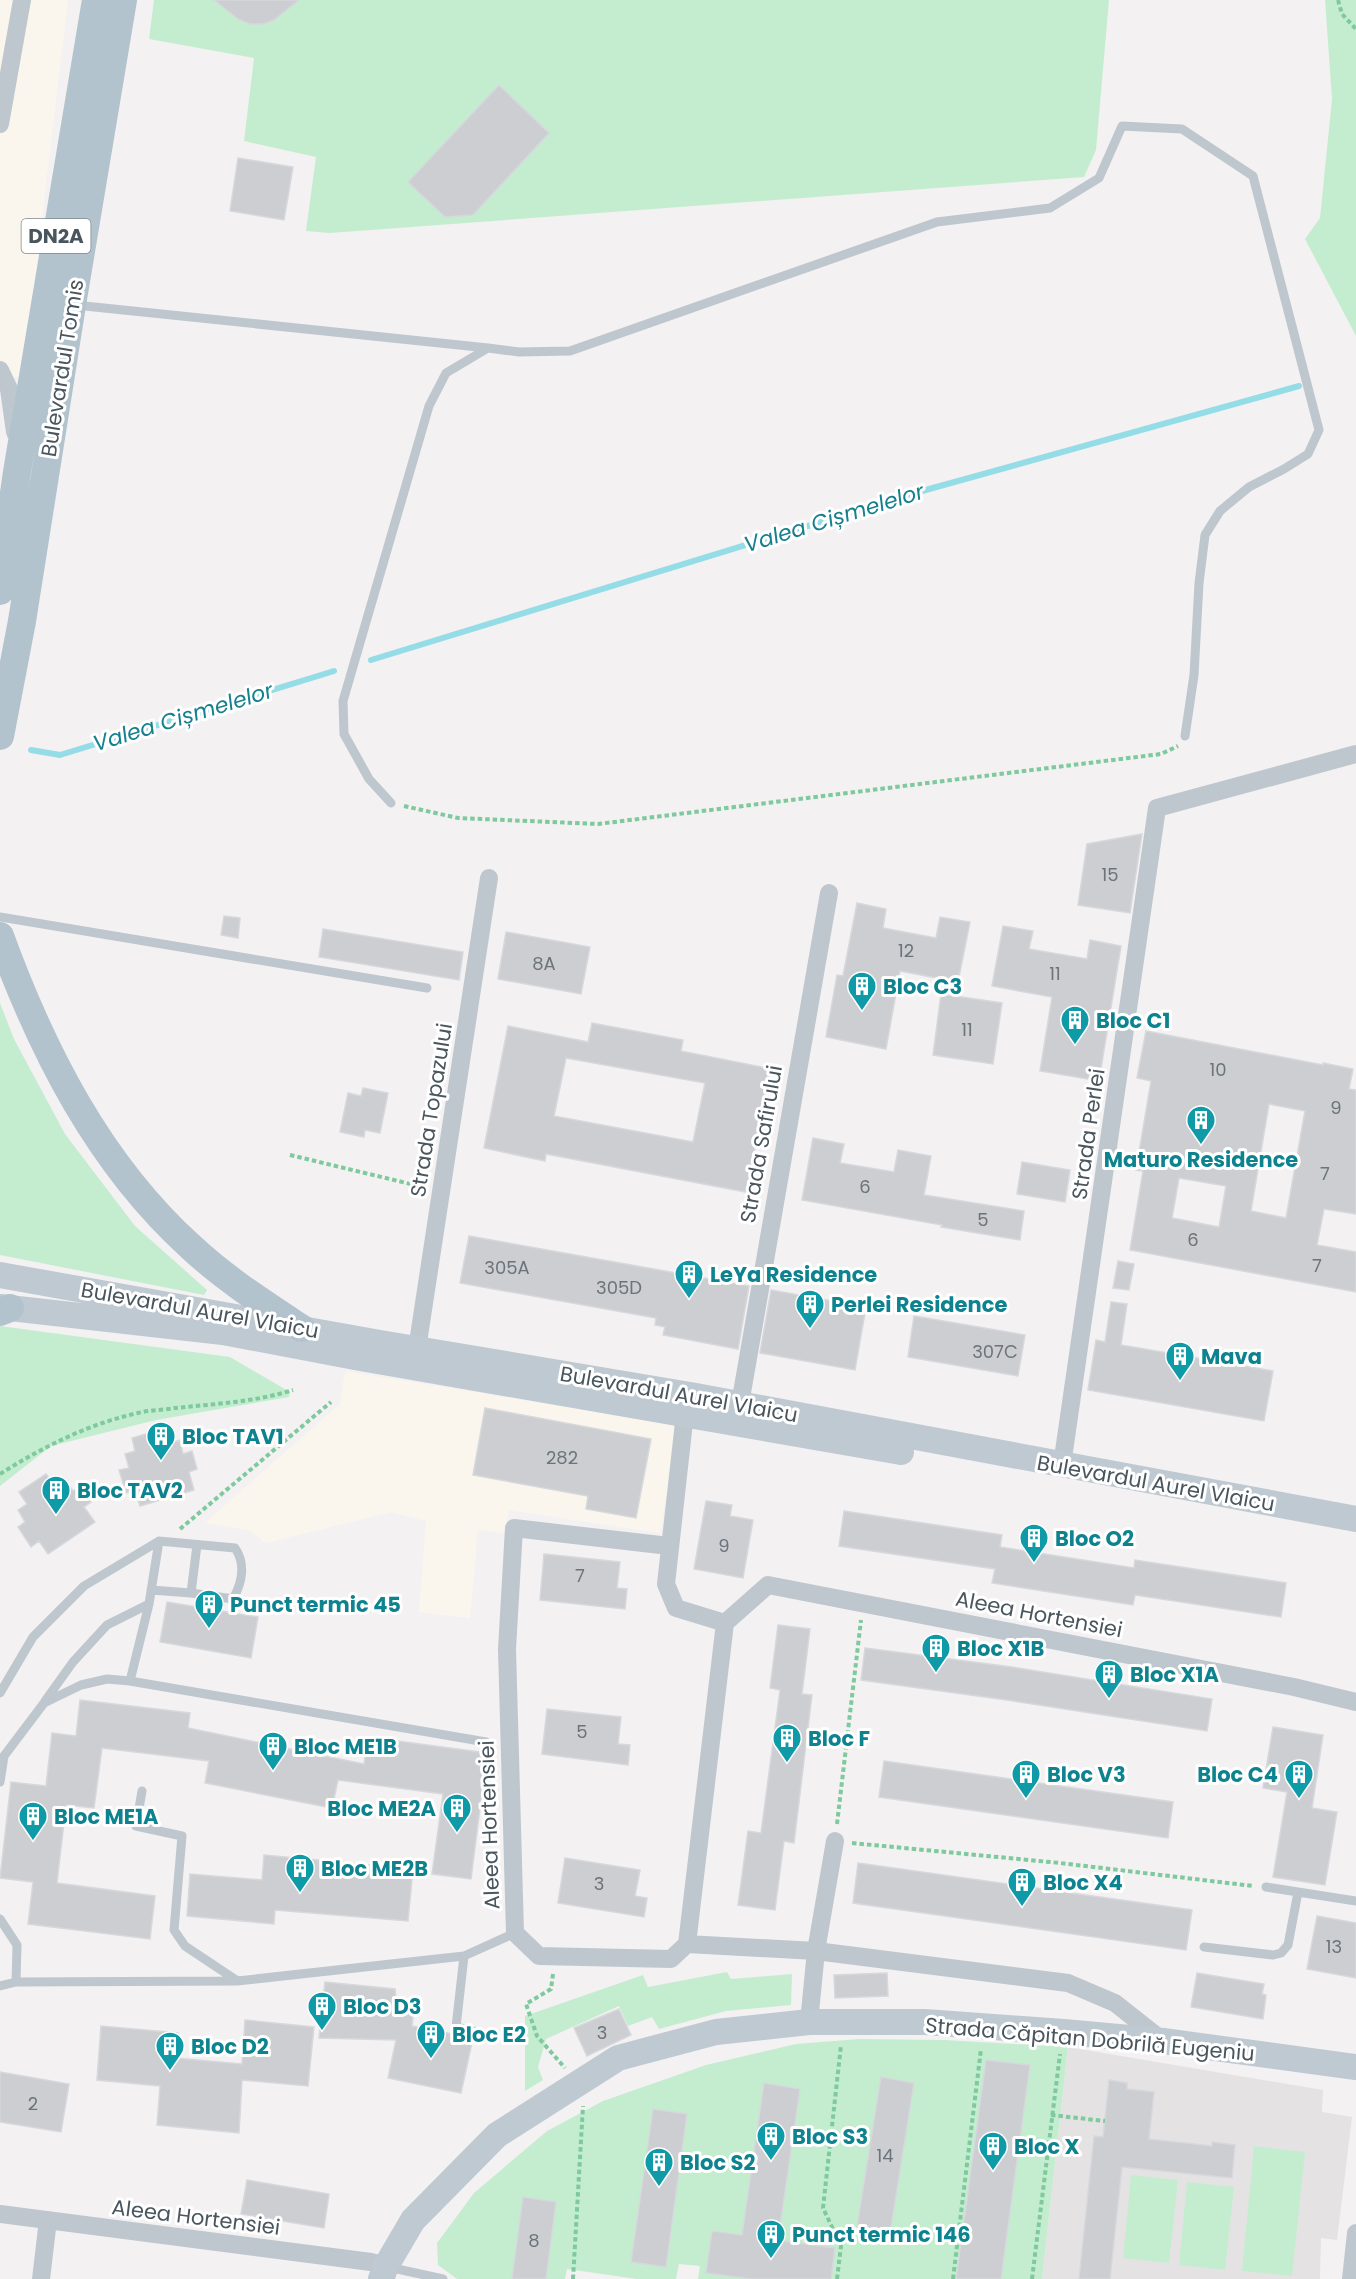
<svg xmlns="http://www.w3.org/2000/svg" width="1356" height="2279" viewBox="0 0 1356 2279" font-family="Poppins,sans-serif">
<rect width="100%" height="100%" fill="#f3f1f2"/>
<!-- commercial -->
<path fill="#fbf6ed" d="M0,0H68L23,378L0,374Z
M345,1371L678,1425L660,1533L508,1510L506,1534L478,1529L470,1618L419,1612L426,1521L391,1512L266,1543L248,1530L205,1523L340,1404Z"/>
<!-- education -->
<path fill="#e4e2e3" d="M1068,2047L1323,2090L1322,2112L1352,2117L1337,2240L1321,2238L1320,2279H1042Z"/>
<!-- green -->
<path fill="#c4edd0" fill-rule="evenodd" d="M154,0H1109L1096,150L1084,177L330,233L306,231L316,157L244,141L254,58L149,39Z
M1325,0H1356V336L1305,239L1320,218L1332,99Z
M0,1003L14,1039L65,1134L135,1226L207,1290L204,1295L0,1255Z
M0,1326L230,1357L290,1392L289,1397L156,1420L51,1446L0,1486Z
M727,1972L731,1979L792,1974L791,2005L726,2011L659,2029L652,2017L628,2026L619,2006L546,2039L538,2067L543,2080L525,2091V2016L643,1975L648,1987Z
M859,2039L945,2040L1068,2047L1042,2279H1001L1030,2066L987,2060L956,2279H831L778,2240L800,2089L765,2083L742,2235L712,2231L706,2272L751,2279H698L700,2266L679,2264L676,2279H637L567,2269L565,2279H546L556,2202L523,2198L512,2279H457L438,2265L437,2243L474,2193L547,2131L603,2101L706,2065L796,2044ZM881,2078L914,2083L889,2233L857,2227ZM653,2109L687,2114L665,2267L631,2262Z
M1254,2146L1305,2152L1292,2276L1242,2271Z
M1131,2175L1178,2180L1169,2263L1123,2258Z
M1187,2182L1234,2187L1225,2270L1179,2265Z"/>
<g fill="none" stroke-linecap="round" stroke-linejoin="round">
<!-- stream -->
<path stroke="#94dde6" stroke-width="6" d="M371,660L922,491L1299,386
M31,750L60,755L334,671"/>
</g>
<!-- building -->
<path fill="#ccced2" stroke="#d6d8dc" stroke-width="1.5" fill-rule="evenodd" d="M214,0H299L274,20L263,24H250L238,19Z
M499,85L549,133L473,215L445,217L408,182Z
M238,158L293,167L284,220L230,211Z
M1142,834L1130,913L1078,905L1087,844Z
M857,903L886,909L883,928L936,938L940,917L970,922L958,982L900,971L886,1049L826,1037L837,975L843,976Z
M224,916L240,918L238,938L221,935Z
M1003,926L1033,931L1029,949L1087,959L1090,940L1121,946L1099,1081L1040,1071L1052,997L992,986Z
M323,929L463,952L459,980L319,957Z
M506,932L590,947L581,994L498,979Z
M941,994L1002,1003L993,1064L933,1055Z
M592,1023L683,1040L681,1051L771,1069L746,1192L546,1154L545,1161L484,1148L508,1026L588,1042ZM566,1058L705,1083L693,1142L554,1116Z
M1146,1031L1323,1065V1063L1353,1069L1349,1089L1356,1090V1214L1324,1209L1317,1245L1356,1252V1292L1130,1250L1143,1171L1136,1170L1151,1081L1137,1078ZM1269,1104L1305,1111L1286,1218L1251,1211ZM1179,1178L1226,1186L1219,1227L1172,1218Z
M363,1088L388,1093L380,1133L365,1130L364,1137L340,1132L348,1093L361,1096Z
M813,1138L844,1144L840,1163L894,1172L898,1150L931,1156L924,1195L1024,1211L1020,1240L941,1227L942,1225L802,1200Z
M1022,1162L1070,1170L1065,1202L1017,1194Z
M469,1236L749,1286L738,1349L663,1335L665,1327L655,1325L656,1318L460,1283Z
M1118,1261L1134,1264L1129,1290L1113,1288Z
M771,1290L866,1307L855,1370L760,1353Z
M1111,1302L1127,1304L1121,1345L1273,1371L1264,1421L1088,1390L1096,1340L1105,1342Z
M914,1316L1025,1335L1018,1376L908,1357Z
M485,1408L651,1439L636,1518L586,1509L588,1496L473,1475Z
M163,1429L168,1444L180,1440L183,1454L192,1451L197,1469L189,1472L194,1490L140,1506L135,1490L126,1493L119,1470L129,1468L125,1454L135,1451L132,1438Z
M46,1474L55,1486L65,1480L73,1491L80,1486L91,1502L84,1507L95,1522L48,1554L39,1541L31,1547L18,1527L25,1522L18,1510L27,1504L19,1492Z
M706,1501L732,1505L730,1516L753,1520L743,1578L694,1569Z
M844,1511L1002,1535L1000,1547L1134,1568L1135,1560L1286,1583L1281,1617L1135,1595L1133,1605L992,1583L995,1569L839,1546Z
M544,1554L620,1562L617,1588L627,1589L625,1609L540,1600Z
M167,1602L258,1617L251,1658L160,1642Z
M778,1625L810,1629L802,1694L812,1695L794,1843L784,1841L775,1910L738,1905L748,1831L761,1833L780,1690L770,1688Z
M865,1648L1012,1667L1212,1699L1207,1731L1007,1700L861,1680Z
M80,1700L190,1713L188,1728L364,1764L368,1737L487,1753L471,1879L432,1874L443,1794L338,1780L332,1808L205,1783L209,1761L102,1748L94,1808L66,1805L57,1883L155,1896L150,1939L28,1924L33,1882L0,1878L11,1782L46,1786L52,1733L76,1736Z
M547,1709L621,1717L618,1744L630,1745L628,1765L542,1754Z
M1273,1727L1323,1735L1312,1808L1337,1812L1325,1885L1273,1877L1287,1792L1263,1788Z
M884,1761L1173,1802L1168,1838L879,1797Z
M264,1855L413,1869L408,1921L275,1910L274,1924L187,1916L190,1874L262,1880Z
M565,1858L640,1870L635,1896L647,1898L644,1917L558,1903Z
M858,1863L1192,1910L1186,1950L853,1903Z
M1317,1916L1356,1923V1978L1307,1969Z
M887,1973L888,1996L835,1998L834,1975Z
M1197,1973L1264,1984L1262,1994L1266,1995L1263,2019L1191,2007Z
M325,1982L395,1989L397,2006L414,2007L412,2026L473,2038L461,2093L388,2078L396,2040L319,2038Z
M619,2009L631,2035L587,2056L574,2028Z
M245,2020L314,2027L308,2086L242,2080L239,2133L157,2125L160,2086L97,2080L101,2026L178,2033L175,2058L242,2064Z
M986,2060L1030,2065L1001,2279H956Z
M0,2072L69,2084L61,2132L0,2122Z
M881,2077L914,2083L890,2233L857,2227Z
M1109,2080L1127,2083V2089L1154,2092L1149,2139L1212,2146V2142L1235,2145L1232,2178L1122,2167L1110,2279H1079L1094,2136L1103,2137Z
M764,2083L800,2089L778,2240L835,2248L831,2279H751L706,2273L712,2231L742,2235Z
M653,2109L687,2114L666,2267L631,2262Z
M247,2180L329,2194L324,2228L241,2214Z
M523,2197L556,2202L546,2279H512Z"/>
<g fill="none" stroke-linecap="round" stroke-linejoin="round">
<!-- path -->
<path stroke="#7ec99d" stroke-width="4" stroke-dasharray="4.5 3" stroke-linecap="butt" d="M1338,0L1342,14L1356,29
M404,806L458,818L598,824L1161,754L1178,746
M290,1155L423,1187
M0,1474C43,1447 88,1424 138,1413C150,1410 163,1410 175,1408C214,1404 255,1402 293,1390
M180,1529L331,1402
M837,1824L861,1620
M852,1843L1060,1863L1253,1886
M553,1974L551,1989L526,2004L537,2036L565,2068
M1051,2115L1105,2121
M573,2279L583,2106
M837,2279L841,2246L823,2208L841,2045
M953,2279L981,2049
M1032,2279L1060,2054"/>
<!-- lane -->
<path stroke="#bec7cd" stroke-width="9" d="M75,305L488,348
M391,803L369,779L344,734L343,701L429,406L446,373L488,348L519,352L570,351L937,222L1050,208L1099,178L1122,126L1182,129L1253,176L1319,430L1308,454L1284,469L1249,487L1220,511L1205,535L1199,583L1194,675L1185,736
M0,917L427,988
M151,1590L191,1593L197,1545
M130,1681L486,1742
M0,1693L33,1637L84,1586L159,1541L235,1548C246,1564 242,1583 233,1599L191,1593
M45,1701L73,1662L107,1625L149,1604
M0,1782L4,1756L44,1703L81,1685L107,1679L130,1681L149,1604L159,1541
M142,1791L136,1826L182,1836L174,1930L185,1946L236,1980
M1266,1887L1356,1901
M0,1919L17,1945L16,1982L0,1986
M1204,1947L1273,1955L1281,1953L1288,1945L1298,1892
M16,1982L237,1981L464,1956
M482,2033L456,2027L464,1956L515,1933
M388,2267L443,2279"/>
<!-- street -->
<path stroke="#bec7cd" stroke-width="18" d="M0,124L22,0
M0,370L9,389L15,432
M417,1349L489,878
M740,1404L829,893
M685,1413L666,1584L676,1608L725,1623L768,1585L1294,1687L1356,1702
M1062,1465L1157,808L1356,754
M669,1546L514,1528L507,1649L515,1933L539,1956L671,1959L687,1944
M725,1623L687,1944L816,1951L1068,1983L1115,2003L1163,2041
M809,2022L816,1951L835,1841
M0,2214L371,2262L386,2266
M41,2279L48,2220
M1351,2279L1356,2233"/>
<!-- secondary -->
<path stroke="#bfc9d1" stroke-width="26" d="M0,1275L380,1343L696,1396L1356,1519
M0,1307L223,1332L355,1357L901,1452
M381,2279L386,2266L413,2220L497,2135L618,2058L716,2032L809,2022H925L1064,2032L1163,2041L1356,2067"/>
<!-- primary -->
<path stroke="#b3c3cd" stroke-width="28" d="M0,591L17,472L96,0
M0,736L22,621L72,305L123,0
M0,936C42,1051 99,1164 191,1247C224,1278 263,1303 301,1328
M0,1312L10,1308"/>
</g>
<!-- icons -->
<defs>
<g id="building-pin" transform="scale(1.5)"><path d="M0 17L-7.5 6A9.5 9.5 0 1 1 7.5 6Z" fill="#0f9aa8" stroke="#fff"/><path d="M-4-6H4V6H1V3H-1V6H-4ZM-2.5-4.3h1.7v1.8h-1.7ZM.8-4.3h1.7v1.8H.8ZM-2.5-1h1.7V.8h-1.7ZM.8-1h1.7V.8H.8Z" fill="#fff"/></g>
</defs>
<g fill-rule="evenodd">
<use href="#building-pin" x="862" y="986"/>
<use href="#building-pin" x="1075" y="1020"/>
<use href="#building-pin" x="1201" y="1120"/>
<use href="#building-pin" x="689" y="1274"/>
<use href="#building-pin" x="810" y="1304"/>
<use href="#building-pin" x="1180" y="1356"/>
<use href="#building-pin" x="161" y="1436"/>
<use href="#building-pin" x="56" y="1490"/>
<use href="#building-pin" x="1034" y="1538"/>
<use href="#building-pin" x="209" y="1604"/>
<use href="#building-pin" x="936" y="1648"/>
<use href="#building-pin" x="1109" y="1674"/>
<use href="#building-pin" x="787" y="1738"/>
<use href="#building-pin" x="273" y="1746"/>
<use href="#building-pin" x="1026" y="1774"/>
<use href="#building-pin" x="1299" y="1774"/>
<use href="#building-pin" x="457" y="1808"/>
<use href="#building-pin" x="33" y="1816"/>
<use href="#building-pin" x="300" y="1868"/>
<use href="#building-pin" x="1022" y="1882"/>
<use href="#building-pin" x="322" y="2006"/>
<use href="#building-pin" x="431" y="2034"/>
<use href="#building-pin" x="170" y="2046"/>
<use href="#building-pin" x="771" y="2136"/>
<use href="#building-pin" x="993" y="2146"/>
<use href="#building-pin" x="659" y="2162"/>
<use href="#building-pin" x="771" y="2234"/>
</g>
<g text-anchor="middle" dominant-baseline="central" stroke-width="6" stroke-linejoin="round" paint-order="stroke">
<!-- number labels -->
<g font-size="18" fill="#6a747a">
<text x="1110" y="874">15</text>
<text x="906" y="950">12</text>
<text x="544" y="963">8A</text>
<text x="1055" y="973">11</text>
<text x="967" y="1029">11</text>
<text x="1218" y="1069">10</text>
<text x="1336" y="1107">9</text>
<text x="1325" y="1173">7</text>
<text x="865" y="1186">6</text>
<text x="983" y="1219">5</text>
<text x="1193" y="1239">6</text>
<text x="1317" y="1265">7</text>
<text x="507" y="1267">305A</text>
<text x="619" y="1287">305D</text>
<text x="995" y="1351">307C</text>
<text x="562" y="1457">282</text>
<text x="724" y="1545">9</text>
<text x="580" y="1575">7</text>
<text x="582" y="1731">5</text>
<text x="599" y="1883">3</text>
<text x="1334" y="1946">13</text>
<text x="602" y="2032">3</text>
<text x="33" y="2103">2</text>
<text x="885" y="2155">14</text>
<text x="534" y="2240">8</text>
</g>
<!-- shield labels -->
<rect fill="#fff" stroke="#80898e" stroke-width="1.5" x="21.5" y="219" width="69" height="34" rx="4.5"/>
<g font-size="20" font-weight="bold" fill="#4a565d">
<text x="56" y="236">DN2A</text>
</g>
<!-- street labels -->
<g font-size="21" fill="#4a565d" stroke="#fff">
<text transform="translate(62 368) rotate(-81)">Bulevardul Tomis</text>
<text transform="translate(431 1110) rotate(-81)">Strada Topazului</text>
<text transform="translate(1088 1134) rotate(-82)">Strada Perlei</text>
<text transform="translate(761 1144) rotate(-80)">Strada Safirului</text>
<text transform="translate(200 1310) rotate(10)">Bulevardul Aurel Vlaicu</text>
<text transform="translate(679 1394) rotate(10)">Bulevardul Aurel Vlaicu</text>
<text transform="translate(1156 1483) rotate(10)">Bulevardul Aurel Vlaicu</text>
<text transform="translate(1039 1614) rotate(11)">Aleea Hortensiei</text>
<text transform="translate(489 1825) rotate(-92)">Aleea Hortensiei</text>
<text transform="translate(1090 2039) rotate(5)">Strada Căpitan Dobrilă Eugeniu</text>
<text transform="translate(196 2217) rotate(7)">Aleea Hortensiei</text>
</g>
<!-- culture labels -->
<g font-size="21" font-weight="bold" fill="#0d838f" stroke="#fff" text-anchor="start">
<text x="883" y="986">Bloc C3</text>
<text x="1096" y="1020">Bloc C1</text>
<text x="1201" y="1159" text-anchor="middle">Maturo Residence</text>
<text x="710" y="1274">LeYa Residence</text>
<text x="831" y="1304">Perlei Residence</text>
<text x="1201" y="1356">Mava</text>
<text x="182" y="1436">Bloc TAV1</text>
<text x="77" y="1490">Bloc TAV2</text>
<text x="1055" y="1538">Bloc O2</text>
<text x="230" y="1604">Punct termic 45</text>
<text x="957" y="1648">Bloc X1B</text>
<text x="1130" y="1674">Bloc X1A</text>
<text x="808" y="1738">Bloc F</text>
<text x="294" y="1746">Bloc ME1B</text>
<text x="1047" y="1774">Bloc V3</text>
<text x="1278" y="1774" text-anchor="end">Bloc C4</text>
<text x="436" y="1808" text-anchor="end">Bloc ME2A</text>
<text x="54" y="1816">Bloc ME1A</text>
<text x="321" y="1868">Bloc ME2B</text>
<text x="1043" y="1882">Bloc X4</text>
<text x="343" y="2006">Bloc D3</text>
<text x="452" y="2034">Bloc E2</text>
<text x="191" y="2046">Bloc D2</text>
<text x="792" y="2136">Bloc S3</text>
<text x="1014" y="2146">Bloc X</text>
<text x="680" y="2162">Bloc S2</text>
<text x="792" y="2234">Punct termic 146</text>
</g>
<!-- water labels -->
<g font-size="22" font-style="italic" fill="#16808e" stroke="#fff">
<text transform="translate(834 518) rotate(-17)">Valea Cișmelelor</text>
<text transform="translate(183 717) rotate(-17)">Valea Cișmelelor</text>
</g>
</g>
</svg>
